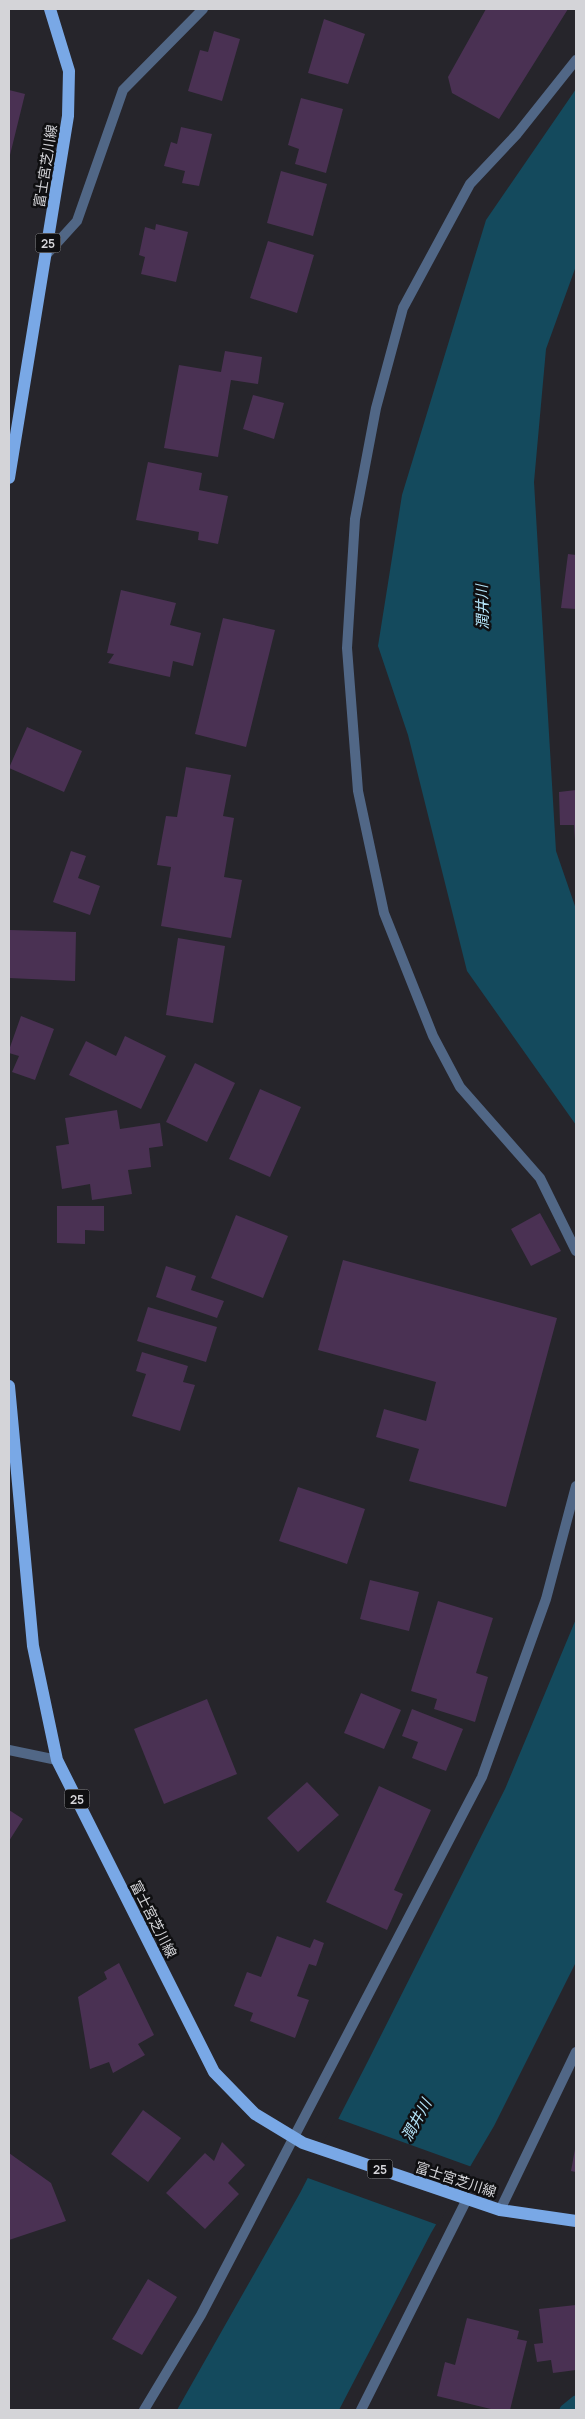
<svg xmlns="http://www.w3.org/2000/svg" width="585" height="2419" viewBox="0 0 585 2419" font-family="Manrope,'Noto Sans JP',sans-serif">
<rect width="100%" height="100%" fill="#26252b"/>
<!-- water -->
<path fill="#144a5d" d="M576,89V266L546,349L534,482L556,851L576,909V1125L467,971L408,735L378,646L402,495L486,220Z
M576,1619V1962L494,2126L431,2233L339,2410H177L300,2193L366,2065L505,1789Z"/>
<!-- pier -->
<path fill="#26252b" d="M336,2118L472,2167L438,2225L305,2177Z"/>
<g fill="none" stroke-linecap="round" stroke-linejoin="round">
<!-- stream -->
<path stroke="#144a5d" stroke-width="11" d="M565,2410L576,2401"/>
</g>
<!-- building -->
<path fill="#4a3153" d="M486,9H568L499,119L452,93L448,77Z
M324,19L365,34L348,84L308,73Z
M214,31L240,39L222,101L188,91L200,50L208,52Z
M9,90L25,94L10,155H9Z
M301,98L343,109L326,173L295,164L299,149L288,145Z
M181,127L212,134L199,186L182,183L185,171L164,166L171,142L177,144Z
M281,171L327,184L313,236L267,223Z
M156,224L188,232L176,282L141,274L145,257L139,255L145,227L155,230Z
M268,241L314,255L297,313L250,298Z
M225,351L262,357L258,384L231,380L218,457L164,448L179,365L221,372Z
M253,395L284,403L274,439L243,429Z
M148,462L202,473L199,490L228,496L218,544L198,540L199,532L136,520Z
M568,554L576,555V609L561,608Z
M121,590L176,603L170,625L201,633L193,666L173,661L170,677L108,663L114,654L107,653Z
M223,618L275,630L246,747L195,734Z
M27,727L82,751L64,792L9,768Z
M186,767L231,775L223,816L234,818L224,877L242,880L231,938L161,926L171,867L157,865L166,816L177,817Z
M576,790V840H575L574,825H560L559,792Z
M71,851L86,856L78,878L100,886L90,915L53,902Z
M10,930L76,932L75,981L9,978Z
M178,938L225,946L213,1023L166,1015Z
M21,1016L54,1029L35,1080L12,1072L19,1056L9,1053V1050Z
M125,1036L166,1056L141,1109L69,1075L86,1041L116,1056Z
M195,1063L235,1083L207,1142L166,1122Z
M260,1089L301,1107L270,1177L229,1159Z
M117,1110L120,1129L160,1123L163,1146L149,1148L151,1167L128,1170L132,1194L92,1200L90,1184L62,1189L56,1146L69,1144L65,1118Z
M57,1206H104V1231L85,1230V1244L57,1243Z
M540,1213L561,1251L531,1266L511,1229Z
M236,1215L288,1236L263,1298L211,1278Z
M343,1260L557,1318L506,1507L409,1481L419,1449L376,1437L384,1409L426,1421L436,1382L318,1350Z
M166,1266L196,1276L191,1290L224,1301L217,1318L156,1297Z
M148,1307L217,1327L206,1362L137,1341Z
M142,1352L188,1366L183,1382L195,1385L180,1431L132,1416L146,1374L136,1371Z
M298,1487L365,1509L347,1564L279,1541Z
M370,1580L419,1592L409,1631L360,1619Z
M438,1601L493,1618L476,1673L488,1677L475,1722L434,1709L437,1699L411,1691Z
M361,1693L401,1710L384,1749L344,1733Z
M207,1699L237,1774L164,1804L134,1729Z
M412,1709L463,1729L446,1771L412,1758L418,1742L402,1736Z
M307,1782L339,1815L298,1852L267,1818Z
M379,1786L431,1810L394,1890L403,1894L387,1930L326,1902Z
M9,1810L23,1819L9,1841Z
M277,1936L310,1948L314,1939L324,1943L316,1966L309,1964L297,1996L309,2000L295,2038L250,2021L253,2013L234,2006L247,1972L261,1977Z
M119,1963L154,2035L138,2044L145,2055L113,2073L109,2062L90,2069L78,1997L107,1979L104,1972Z
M143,2110L181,2138L148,2182L111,2154Z
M222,2142L245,2165L228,2183L239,2194L205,2229L166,2193L205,2153L214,2161Z
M575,2149H576V2172L571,2171Z
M9,2153L51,2183L66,2221L9,2240Z
M148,2279L177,2297L142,2355L112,2339Z
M576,2305V2370L553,2373L551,2360L537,2362L534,2344L543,2343L539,2309Z
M467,2318L519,2331L517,2339L527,2341L510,2410H495L437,2396L445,2362L455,2365Z"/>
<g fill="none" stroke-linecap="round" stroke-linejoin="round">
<!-- minor -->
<path stroke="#516786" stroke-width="10" d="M576,60L517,134L470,184L403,308L376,408L355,519L347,648L358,791L384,913L433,1036L460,1087L540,1178L576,1251
M46,255L77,221L123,90L203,9
M9,1750L57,1760
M144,2410L201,2315L482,1777L546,1599L576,1486
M361,2410L467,2199"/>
<!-- tertiary -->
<path stroke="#516786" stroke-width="10" d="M500,2210L576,2052"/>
<!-- primary -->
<path stroke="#79a8e6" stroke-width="12" d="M9,478L68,116L69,71L50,9
M9,1386L33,1646L57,1760L214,2072L255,2114L303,2143L500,2210L576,2221"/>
</g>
<g text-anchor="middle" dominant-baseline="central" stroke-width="5" stroke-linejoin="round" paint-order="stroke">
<!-- shield labels -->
<g fill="#0f0f11" stroke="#99999c" stroke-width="1">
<rect x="35.5" y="233.5" width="25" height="19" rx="4"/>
<rect x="64.5" y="1789.5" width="25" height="19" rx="4"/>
<rect x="367.5" y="2159.5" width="25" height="19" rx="4"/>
</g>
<g font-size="12" font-weight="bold" fill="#d4d4d8">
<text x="48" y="243">25</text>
<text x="77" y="1799">25</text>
<text x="380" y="2169">25</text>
</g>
<!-- street labels -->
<g font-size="14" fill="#d4d4d8" stroke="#0f0f11">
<text transform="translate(45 166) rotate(-81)">富士宮芝川線</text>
<text transform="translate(154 1919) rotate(63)">富士宮芝川線</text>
<text transform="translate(456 2179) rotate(18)">富士宮芝川線</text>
</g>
<!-- water labels -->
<g font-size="15" font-style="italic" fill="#b3e3f7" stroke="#0f0f11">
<text transform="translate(482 607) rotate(-91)">潤井川</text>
<text transform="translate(416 2120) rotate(-61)">潤井川</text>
</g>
</g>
<!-- border -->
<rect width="585" height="2419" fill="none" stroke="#d4d4d8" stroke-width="20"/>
</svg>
